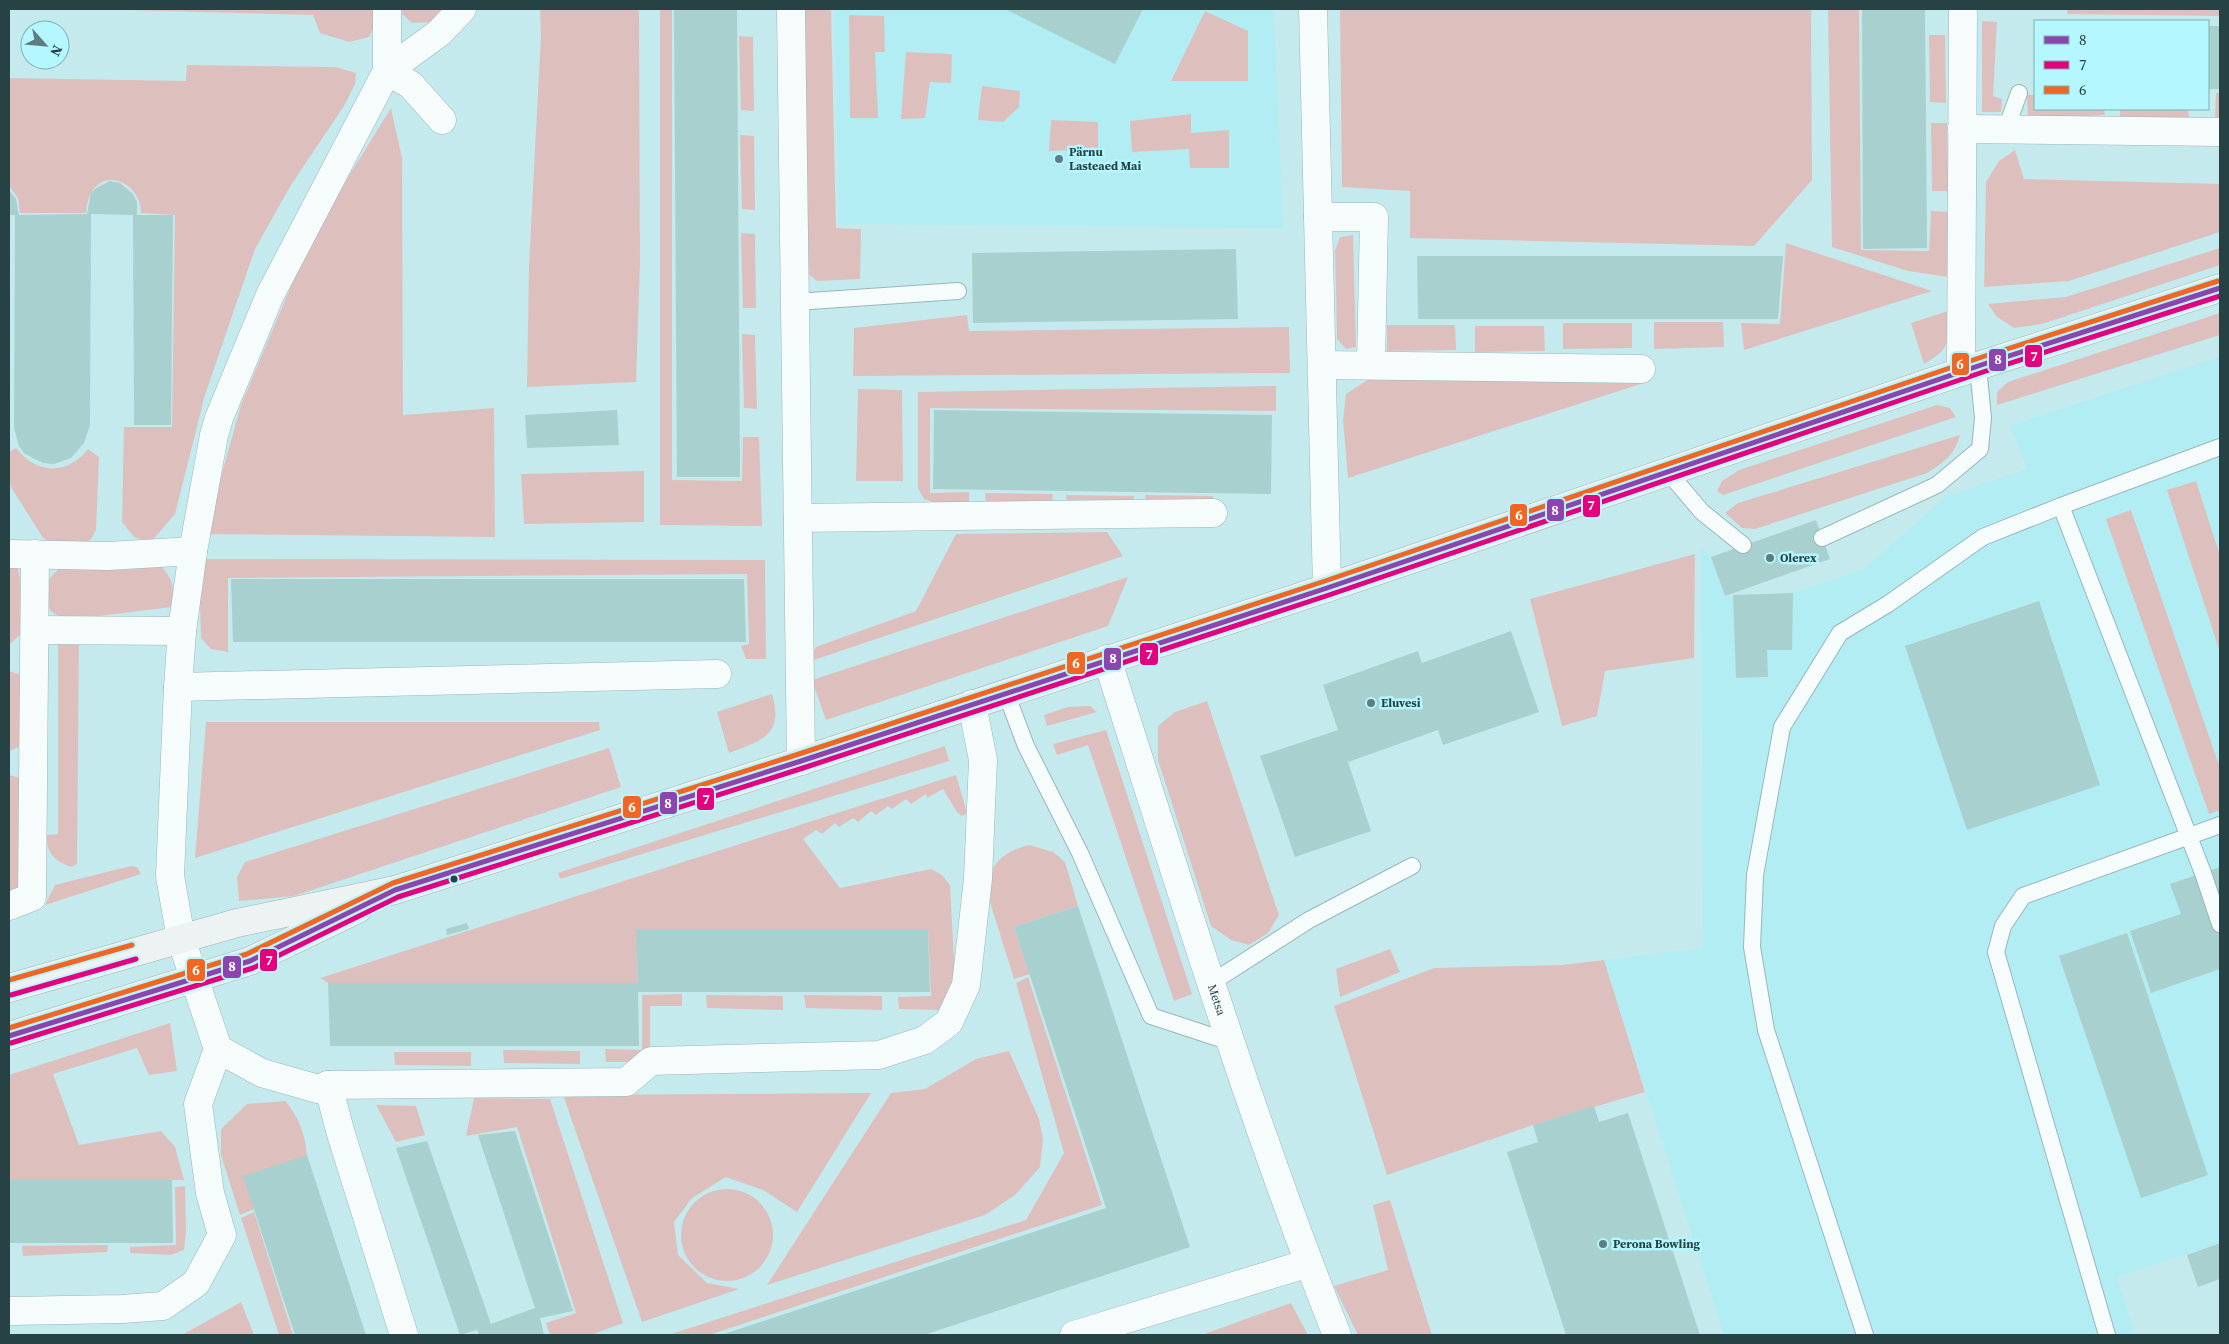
<svg xmlns="http://www.w3.org/2000/svg" width="2229" height="1344" viewBox="0 0 2229 1344" font-family="'Source Serif 4',serif">
<rect width="100%" height="100%" fill="#c5eaed"/>
<!-- built -->
<path fill="#b2edf3" d="M834,9H1274L1283,228L839,224Z
M2220,357V1243L2117,1277L2135,1335H1724L1604,960L1703,948L1701,547L1711,557L1725,596L1793,593L1864,569L1945,497L2027,469L2010,425Z"/>
<!-- green -->
<path fill="#ddc0be" d="M87,9H373L374,27L369,37L349,42L320,33L313,15Z
M402,9H442L430,22L412,23L402,14Z
M540,9H639L640,263L636,382L527,387L529,265L541,35Z
M660,9H672V480L742,481L743,437H759L762,526L660,525Z
M802,9H831L836,228L861,229L860,279L817,281L807,273Z
M1340,9H1811L1812,180L1754,246L1410,238V191L1342,187Z
M1828,9H1859L1861,250L1929,251L1931,211L1948,212V277L1908,271L1832,247Z
M2067,9H2220V16L2067,14Z
M1205,11L1248,31V81H1171Z
M849,15L884,16L885,52H875L878,118H850Z
M1982,21L1997,22L1993,96L2002,99L2001,112H1982Z
M1929,35H1945L1946,103L1930,102Z
M739,36L753,37L754,111L741,110Z
M906,52L952,54L951,83L930,82L925,118L901,119Z
M187,65L335,67L356,73L355,84L344,106L291,185L255,249L205,395L175,514L151,542L134,537L122,522L124,427H172L175,215L141,213C141,178 90,161 86,213H20L18,198L9,186V78L186,81Z
M982,86L1020,91L1019,107L1003,122L978,120Z
M2216,93H2220V117H2215Z
M2027,95H2035V109H2104L2105,115L2028,120Z
M391,108L402,158L403,415L494,408L495,537L205,534L241,405L313,234Z
M2120,109H2188L2189,118L2120,117Z
M1191,114V133L1229,130V168H1190L1189,149L1132,152L1130,121Z
M1051,120L1098,122V149L1049,151Z
M1931,123H1947L1948,191H1932Z
M740,135L754,136L755,210L742,209Z
M2015,150L2024,179L2220,184V232L2069,281L1984,287L1986,182L1999,161Z
M741,233L755,234L756,308H743Z
M1353,235L1356,347L1346,349L1337,339L1335,250L1340,237Z
M1786,243L1932,291L1744,350L1741,323L1780,324Z
M2220,248V265L2042,324L2014,328L1997,317L1988,304L2066,297Z
M1951,310C1950,339 1951,349 1924,364L1911,323Z
M2220,313V335L1997,405V392L2008,382Z
M967,315L969,331L1289,327L1290,373L853,376L854,328Z
M1654,322H1723L1724,347L1654,349Z
M1563,323H1632V348L1563,349Z
M1387,325H1455L1456,350L1387,351Z
M1475,326H1544L1545,351L1475,352Z
M742,334L755,335L757,409L744,408Z
M1369,379L1647,382L1348,478L1343,420L1346,394Z
M1276,386V411L930,408V493L969,492V502H933L924,499L918,488V392Z
M858,389L902,390L903,481H856Z
M1937,405L1950,408L1956,417L1723,495L1717,491L1722,481L1739,470Z
M1960,435C1955,454 1944,463 1927,473L1755,529L1742,528L1725,513L1738,503Z
M16,448C36,474 67,476 88,449L99,457L96,530C93,536 90,543 83,545C73,548 51,543 43,538L11,487L9,478V452Z
M644,471V522L524,524L521,474Z
M2196,481L2220,556V652L2167,490Z
M985,493L1053,494L1052,504L986,503Z
M1066,495L1134,496L1133,505L1067,504Z
M1145,495L1213,496L1212,506L1146,505Z
M2131,510L2220,768V810L2209,814L2106,519Z
M1107,532L1123,556L808,662L816,647L916,611L956,534Z
M1695,554L1694,658L1605,671L1597,716L1562,726L1530,599Z
M207,559L765,560L766,659H746L741,646L749,644L747,574L228,578V652L211,649L201,638L199,568Z
M9,563L17,565L20,579L22,633L9,645Z
M65,564L161,566C174,580 174,589 172,607L74,619C67,617 56,617 51,611C49,609 47,603 46,600C43,583 52,574 65,564Z
M1128,577L1108,626L826,720L812,680Z
M58,643H79L77,864L71,867C52,859 49,855 45,835L58,834Z
M9,671L23,676L24,745L9,751Z
M772,694C784,735 763,740 729,753L717,712Z
M1207,701L1279,915L1268,933L1249,945L1231,940L1211,926L1158,760V726L1175,712Z
M1090,706L1097,712L1047,726L1044,715L1068,707Z
M206,722H599L600,730L195,858Z
M1106,730L1192,994L1174,1001L1088,745L1057,755L1053,744Z
M945,746L949,761L560,879L558,873Z
M609,748L621,787L294,896L239,901L237,877L245,862Z
M9,775L24,779L20,887L9,895Z
M956,775L967,813L962,816L957,812L943,789L927,798L926,794L911,804L906,799L892,809L888,806L876,815L871,811L858,822L853,818L839,827L835,823L822,834L816,830L803,839L840,888L931,869L942,875L950,885L955,978L941,1010L899,1009L898,997L931,996L928,929H637L638,983H328L320,978Z
M1029,845L1053,852L1065,862L1078,906L1014,927L1030,974L1014,979L985,886C994,861 1003,852 1029,845Z
M131,866L137,867L141,874L45,905L55,885Z
M1390,949L1400,972L1340,997L1336,969Z
M1604,960L1645,1092L1533,1125L1387,1175L1334,1006L1434,968L1562,965Z
M1028,977L1102,1205L709,1335H668L1026,1220L1064,1153L1016,983Z
M682,994V1006H650V1049L635,1062H606L605,1049L642,1050V995Z
M706,995L783,996V1010L707,1008Z
M804,995L882,996V1010L806,1008Z
M170,1023L177,1071L149,1075L137,1048L53,1074L79,1145L161,1131L175,1147L184,1180H9V1075Z
M503,1050L580,1051V1064L504,1063Z
M1009,1051L1039,1119L1043,1139L1040,1167L1015,1195L985,1215L767,1285L891,1093L925,1089L976,1059Z
M394,1052H471V1066L395,1065Z
M871,1093L797,1212L763,1190L726,1177L692,1198L674,1222L678,1255L707,1283L739,1289L642,1322L563,1095Z
M474,1098L550,1099L623,1323L591,1335H550L546,1323L576,1313L517,1127L466,1136Z
M285,1101C299,1117 305,1134 307,1155L254,1209L240,1215L221,1155V1129L247,1104Z
M376,1105L416,1106L425,1135L396,1142Z
M185,1186L186,1232L184,1250L170,1255L130,1253V1247L176,1245L175,1187Z
M681 1235a46 46 0 1 1 92 0a46 46 0 1 1-92 0Z
M1390,1200L1432,1335H1358L1334,1286L1388,1270L1373,1205Z
M254,1212L293,1335H279L241,1218Z
M108,1245L107,1252L23,1256L22,1246Z
M241,1302L254,1335H182Z
M1291,1303L1308,1335H1202L1207,1333Z"/>
<!-- building -->
<path fill="#a8d0ce" d="M674,9H737L740,477H677Z
M1005,9H1143L1115,64Z
M1862,9H1925L1927,248L1863,249Z
M2208,26H2220V89H2208Z
M110,181L120,183L133,194L137,202V215H173L171,425H134L133,215L91,214L90,425L84,443L71,458L54,464L43,463L25,454L19,446L14,428L15,215H9V190L16,199L19,215L87,214L91,193L96,188Z
M1236,249L1238,319L973,323L972,253Z
M1417,256H1783L1778,319H1418Z
M617,410L619,445L527,448L525,415Z
M934,410L1272,415L1271,494L933,489Z
M1816,520L1830,559L1725,596L1711,557Z
M231,579H744L746,642H233Z
M1793,593L1792,650H1767L1768,677L1736,678L1733,595Z
M2039,601L2100,785L1967,830L1905,646Z
M1511,631L1539,712L1443,745L1438,730L1348,762L1371,831L1295,857L1260,756L1338,730L1323,685L1418,651L1422,663Z
M2220,867V969L2151,993L2130,931L2181,914L2170,884Z
M1078,906L1190,1247L924,1335H721L1106,1208L1014,927Z
M467,923L469,929L447,935L446,929Z
M636,929H928L930,992H638L639,1046H330L328,983H638Z
M2127,933L2208,1175L2141,1198L2059,956Z
M1594,1106L1599,1122L1628,1113L1700,1335H1566L1507,1152L1538,1142L1533,1125Z
M515,1131L573,1311L540,1318L544,1335H479L477,1330L460,1335L396,1148L427,1141L491,1324L535,1308L478,1135Z
M307,1155L366,1335H295L243,1176Z
M9,1180H172L173,1243H9Z
M2220,1243V1279L2198,1287L2187,1255Z"/>
<g fill="none" stroke-linecap="round" stroke-linejoin="round">
<!-- lane casing -->
<g stroke="#99b6b9" stroke-width="18">
<path id="lane" d="M2006,129L2019,93
M795,302L958,291
M2220,447L2061,506L2203,873L2220,924
M1668,472L1702,512L1743,545
M1822,538L1937,485L1980,449L1983,418L1978,367
M1006,693L1026,746L1080,853L1151,1016L1230,1042
M1211,983L1309,920L1412,866
M1865,1335L1766,1030L1752,947L1755,875L1782,727L1840,633L1888,604L1983,537L2061,506
M2107,1335L1996,952L2003,926L2023,896L2220,825"/>
</g>
<!-- street casing -->
<g stroke="#99b6b9" stroke-width="29">
<g id="street">
<path d="M791,9L801,761"/>
<path d="M1313,9L1327,588"/>
<path d="M442,120L411,85L387,71L439,33L462,9"/>
<path d="M1962,129L2220,132"/>
<path d="M1318,217H1374L1371,365"/>
<path d="M1322,365L1641,369"/>
<path d="M1961,372L1963,9"/>
<path d="M798,518L1213,513"/>
<path d="M9,554L108,556L193,551"/>
<path d="M35,630L182,631"/>
<path id="s1" d="M1107,659C1180,886 1249,1114 1337,1335"/>
<path d="M178,687L717,674"/>
<path d="M9,906L32,897L35,554"/>
<path d="M218,1049L262,1073L318,1089L328,1085L341,1134L404,1335"/>
<path d="M328,1085L626,1082L651,1061L879,1055L925,1040L949,1022L966,985L978,879L983,760L972,704"/>
<path d="M9,1311L122,1309L163,1306L196,1283L222,1235L210,1193L198,1104L218,1049L181,939L170,876L178,687L182,631L193,551L214,435L219,418L270,295L387,71V9"/>
<path d="M1074,1335L1309,1263"/>
</g>
</g>
<!-- secondary casing -->
<g stroke="#99b6b9" stroke-width="29">
<path id="secondary" d="M9,988L237,923L395,890L801,761L1327,588L1984,364L2220,288
M9,1036L250,961L358,909"/>
</g>
<!-- lane -->
<use href="#lane" stroke="#f6fcfc" stroke-width="16"/>
<!-- street -->
<use href="#street" stroke="#f6fcfc" stroke-width="28"/>
<!-- secondary -->
<use href="#secondary" stroke="#ecf3f2" stroke-width="28"/>
<!-- bus-1 casing -->
<g stroke="#b4f7fe" stroke-width="9">
<path id="bus-1" d="M9,1036L250,961L395,890L801,761L1327,588L1984,364L2220,288"/>
</g>
<!-- bus-2 casing -->
<g stroke="#b4f7fe" stroke-width="9">
<path id="bus-2" d="M11,995L136,959
M11,1043L253,968L398,897L803,768L1329,595L1986,371L2220,296"/>
</g>
<!-- bus-3 casing -->
<g stroke="#b4f7fe" stroke-width="9">
<path id="bus-3" d="M9,980L132,945
M9,1028L247,954L393,883L799,754L1325,581L1982,357L2218,281"/>
</g>
<!-- bus-1 -->
<use href="#bus-1" stroke="#8e44ad" stroke-width="5"/>
<!-- bus-2 -->
<use href="#bus-2" stroke="#e5007d" stroke-width="5"/>
<!-- bus-3 -->
<use href="#bus-3" stroke="#f26522" stroke-width="5"/>
</g>
<!-- markers -->
<g fill="#5e7d80" stroke="#b4f7fe" stroke-width="2">
<circle cx="1059" cy="159" r="5"/>
<circle cx="1770" cy="558" r="5"/>
<circle cx="1371" cy="703" r="5"/>
<circle cx="1603" cy="1244" r="5"/>
</g>
<circle fill="#274245" stroke="#b4f7fe" stroke-width="2" cx="454" cy="879" r="4.5"/>
<g text-anchor="middle" dominant-baseline="central" stroke-width="5" stroke-linejoin="round" paint-order="stroke">
<!-- poi labels -->
<g font-size="12" font-weight="bold" fill="#274245" stroke="#b4f7fe" text-anchor="start">
<text x="1069" y="152">Pärnu<tspan x="1069" dy="14">Lasteaed Mai</tspan></text>
<text x="1780" y="558">Olerex</text>
<text x="1381" y="703">Eluvesi</text>
<text x="1613" y="1244">Perona Bowling</text>
</g>
<!-- street labels -->
<g font-size="12" fill="#274245" stroke="#b4f7fe">
<text stroke="none"><textPath href="#s1" startOffset="358">Metsa</textPath></text>
</g>
</g>
<g stroke="#b4f7fe" stroke-width="2">
<rect x="2024" y="344" width="19" height="24" rx="5" fill="#e5007d"/>
<rect x="1988" y="348" width="19" height="24" rx="5" fill="#8e44ad"/>
<rect x="1951" y="352" width="19" height="24" rx="5" fill="#f26522"/>
<rect x="1582" y="494" width="19" height="24" rx="5" fill="#e5007d"/>
<rect x="1546" y="498" width="19" height="24" rx="5" fill="#8e44ad"/>
<rect x="1509" y="503" width="19" height="24" rx="5" fill="#f26522"/>
<rect x="1139" y="642" width="20" height="24" rx="5" fill="#e5007d"/>
<rect x="1103" y="647" width="19" height="24" rx="5" fill="#8e44ad"/>
<rect x="1066" y="651" width="20" height="24" rx="5" fill="#f26522"/>
<rect x="696" y="787" width="19" height="24" rx="5" fill="#e5007d"/>
<rect x="659" y="791" width="19" height="24" rx="5" fill="#8e44ad"/>
<rect x="622" y="795" width="20" height="24" rx="5" fill="#f26522"/>
<rect x="259" y="948" width="19" height="24" rx="5" fill="#e5007d"/>
<rect x="222" y="955" width="20" height="24" rx="5" fill="#8e44ad"/>
<rect x="186" y="958" width="20" height="24" rx="5" fill="#f26522"/>
</g>
<g font-size="14" text-anchor="middle" font-weight="bold" fill="#fff">
<text x="2034" y="361">7</text>
<text x="1998" y="364">8</text>
<text x="1960" y="369">6</text>
<text x="1591" y="510">7</text>
<text x="1555" y="515">8</text>
<text x="1519" y="520">6</text>
<text x="1149" y="659">7</text>
<text x="1113" y="663">8</text>
<text x="1076" y="668">6</text>
<text x="706" y="804">7</text>
<text x="668" y="808">8</text>
<text x="632" y="812">6</text>
<text x="269" y="965">7</text>
<text x="232" y="971">8</text>
<text x="196" y="975">6</text>
</g>
<!-- border -->
<rect width="2229" height="1344" fill="none" stroke="#274245" stroke-width="20"/>
<!-- legend -->
<rect x="2034" y="20" width="175" height="90" fill="#b4f7fe" stroke="#7cafb4"/>
<rect x="2044" y="36" width="25" height="8" fill="#8e44ad" stroke="#7cafb4"/>
<text x="2079" y="45" font-size="15" fill="#274245">8</text>
<rect x="2044" y="61" width="25" height="8" fill="#e5007d" stroke="#7cafb4"/>
<text x="2079" y="70" font-size="15" fill="#274245">7</text>
<rect x="2044" y="86" width="25" height="8" fill="#f26522" stroke="#7cafb4"/>
<text x="2079" y="95" font-size="15" fill="#274245">6</text>
<!-- north arrow -->
<g transform="translate(45 45) rotate(117)"><circle r="24" fill="#b4f7fe" stroke="#7cafb4"/>
<path d="M0-4L9 19L0 12L-9 19Z" fill="#5e7d80"/>
<text y="-8" font-size="14" font-weight="bold" text-anchor="middle" fill="#274245">N</text>
</g>
</svg>
